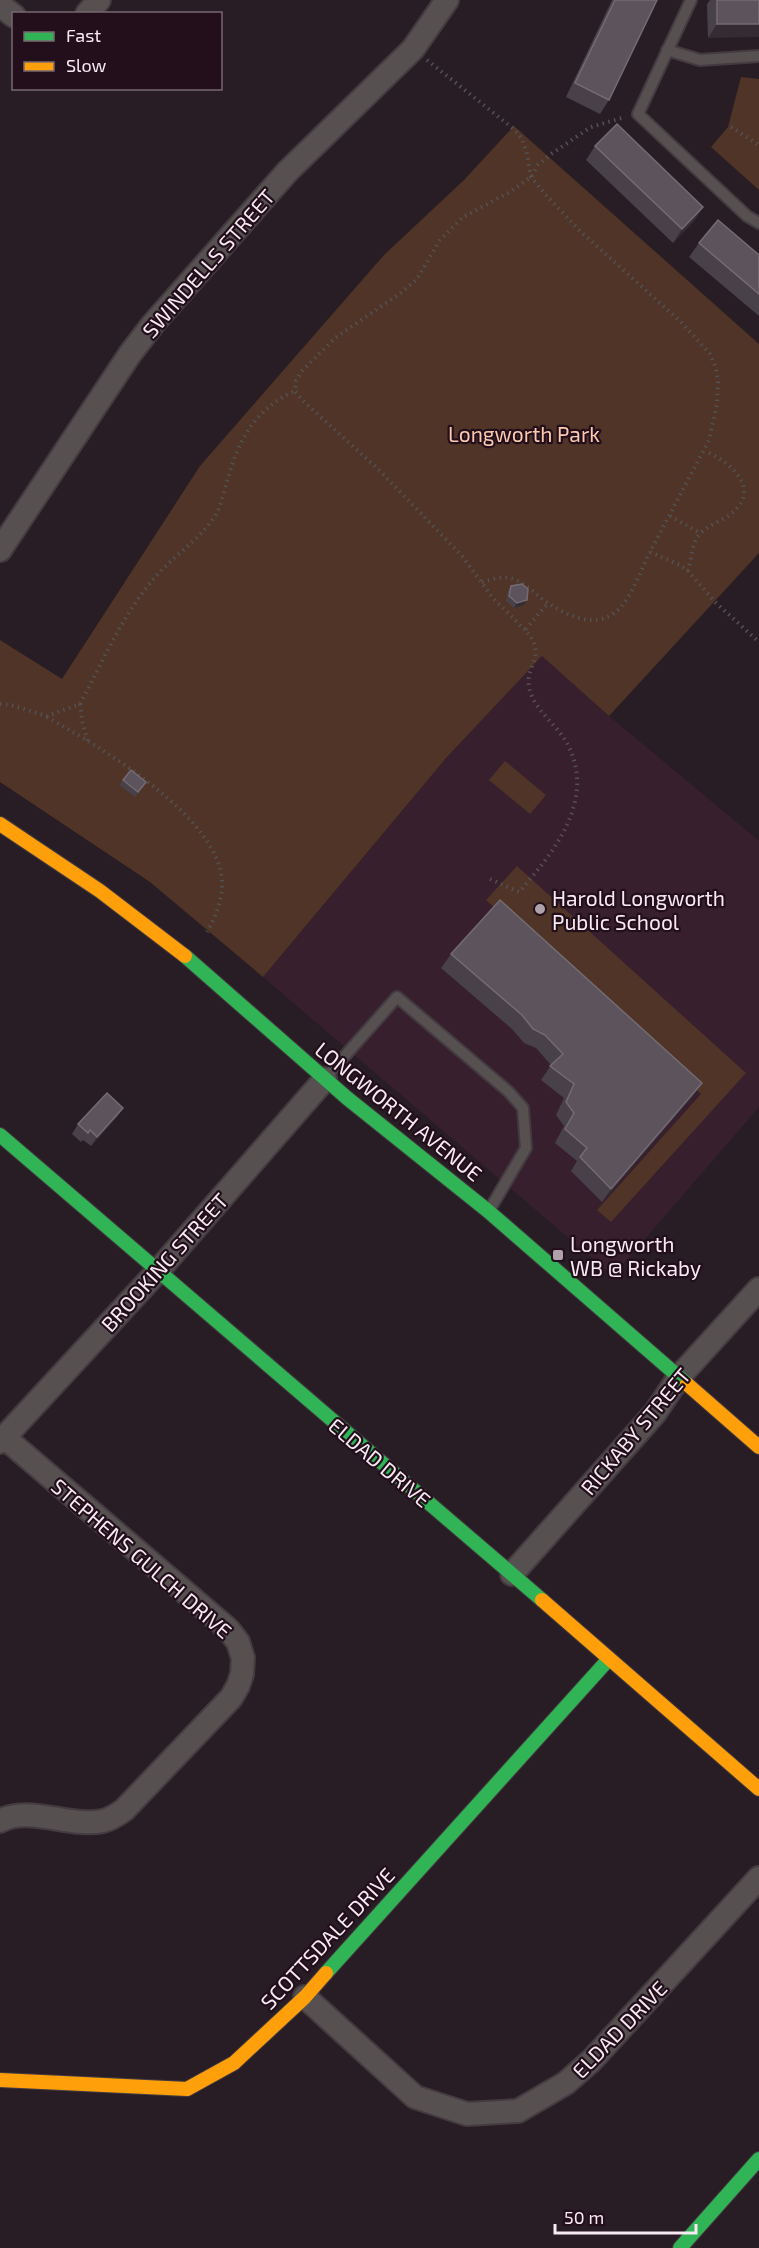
<svg xmlns="http://www.w3.org/2000/svg" width="759" height="2248" viewBox="0 0 759 2248" font-family="'Exo 2',sans-serif">
<rect width="100%" height="100%" fill="#281d24"/>
<!-- built -->
<path fill="#371f2e" d="M542,655L609,716L759,841V1107L613,1276L263,977L447,757Z"/>
<!-- green -->
<path fill="#4f3427" d="M741,77L759,79V190L711,147L728,127Z
M514,126L759,344V553L609,716L542,656L447,757L263,977L150,882L0,782V640L62,679L200,466L384,255L464,180Z
M505,761L546,795L530,814L489,780Z
M517,866L746,1073L611,1222L597,1210L701,1094L486,900Z"/>
<g fill="none" stroke-linecap="round" stroke-linejoin="round">
<!-- lane casing -->
<g stroke="#443b40" stroke-width="14">
<path id="lane" d="M691,0L638,114L747,216L759,223
M667,50L700,60L759,56
M327,1076L397,997L509,1092L523,1108L526,1148L490,1209"/>
</g>
<!-- street casing -->
<g stroke="#443b40" stroke-width="26">
<path id="street" d="M0,5L14,16
M87,14L99,0
M0,550L130,354L153,324L287,172L413,49L447,0
M0,1442L157,1272L325,1079
M512,1574L655,1413L679,1377L759,1289
M0,1821C28,1805 72,1828 103,1821C111,1819 117,1815 124,1810L231,1698L238,1686L242,1674L243,1658L238,1642L228,1629L4,1437
M305,1997L415,2097L467,2114L518,2111L566,2083L592,2060L759,1878"/>
</g>
<!-- fast casing -->
<g stroke="#443b40" stroke-width="16">
<path id="fast" d="M185,956L347,1098L488,1211L687,1384
M0,1135L542,1600
M326,1973L608,1660
M680,2248L759,2159"/>
</g>
<!-- slow casing -->
<g stroke="#443b40" stroke-width="16">
<path id="slow" d="M0,824L100,891L185,956
M687,1384L759,1447
M542,1600L759,1789
M0,2080L187,2089L234,2063L305,1997L326,1973"/>
</g>
<!-- path -->
<path stroke="#555052" stroke-width="4" stroke-dasharray="1.5 4.5" stroke-linecap="butt" d="M427,60L515,130L522,139L527,154L531,177L546,195L579,230L682,323L710,354L716,368L718,383L717,404L709,440L650,552L680,565L688,571L715,602L759,642
M731,127L759,145
M670,516L700,533
M688,571C692,559 691,544 699,535C709,523 728,520 738,507C758,483 724,459 705,451
M482,582C491,580 501,576 509,578C525,581 535,595 548,603C569,617 598,630 619,609C633,594 641,570 650,552
M525,630L493,598L462,556L378,469L302,400L295,391L296,381L302,371L335,338L402,292L417,279L440,240L463,217L510,192L531,177L538,165L551,154L591,127L625,117
M0,704L11,705L47,716L80,704C102,663 121,618 151,582C170,558 198,542 215,516C222,505 224,490 228,478C239,439 256,408 295,391
M80,704L82,721L88,742
M47,717C98,746 217,815 222,880C223,898 216,916 207,932
M490,879L519,892C554,852 596,801 568,745C559,727 538,713 531,694C520,666 551,658 525,630L548,603"/>
<!-- lane -->
<use href="#lane" stroke="#565051" stroke-width="10"/>
<!-- street -->
<use href="#street" stroke="#565051" stroke-width="22"/>
<!-- fast -->
<use href="#fast" stroke="#30b455" stroke-width="14"/>
<!-- slow -->
<use href="#slow" stroke="#ff9f0a" stroke-width="14"/>
</g>
<!-- wall -->
<path fill="#49414a" d="M612,0H657L609,100L600,114L566,97Z
M710,0H759L708,38L707,4Z
M595,146L703,207L694,221L673,243L586,160Z
M699,243L759,255V316L689,257Z
M511,586L524,605L514,608L506,601L508,591Z
M131,770L146,782L135,797L119,785Z
M451,954L702,1083L692,1097L602,1202L571,1171L577,1161L555,1143L564,1126L556,1115L564,1098L541,1080L551,1065L536,1048L524,1043L512,1029L441,968Z
M123,1108L117,1117L91,1146L83,1140L81,1142L72,1134L78,1124Z"/>
<!-- shaded-wall -->
<path fill="#342b33" d="M717,24H759V37L708,38Z
M703,207L694,221L673,243L682,229Z
M527,600L524,605L514,608L517,603Z
M702,1083L692,1097L602,1202L611,1189Z
M123,1108L117,1117L91,1146L97,1137Z"/>
<!-- building -->
<path fill="#5c535c" stroke="#746b73" stroke-width="1.5" d="M615,0H657L609,100L575,83Z
M717,0H759V24H717Z
M617,124L703,207L682,229L595,146Z
M718,220L759,255V294L699,243Z
M522,584L528,589L527,600L517,603L509,596L511,586Z
M131,770L146,782L138,792L123,780Z
M500,900L702,1083L611,1189L580,1157L587,1148L565,1129L574,1113L566,1102L574,1084L550,1066L563,1054L545,1035L533,1029L522,1015L451,954Z
M107,1093L123,1108L97,1137L90,1130L88,1133L78,1124Z"/>
<!-- markers -->
<g fill="#afa2aa" stroke="#220f1b" stroke-width="2">
<circle cx="540" cy="909" r="6"/>
<rect x="552" y="1249" width="12" height="12" rx="3"/>
</g>
<g text-anchor="middle" dominant-baseline="central" stroke-width="4.5" stroke-linejoin="round" paint-order="stroke">
<!-- street labels -->
<g font-size="21" fill="#f8eaf2" stroke="#220f1b">
<text transform="translate(208 263) rotate(-49)">SWINDELLS STREET</text>
<text transform="translate(399 1111) rotate(39)">LONGWORTH AVENUE</text>
<text transform="translate(164 1262) rotate(-48)">BROOKING STREET</text>
<text transform="translate(635 1431) rotate(-50)">RICKABY STREET</text>
<text transform="translate(380 1462) rotate(40)">ELDAD DRIVE</text>
<text transform="translate(142 1558) rotate(41)">STEPHENS GULCH DRIVE</text>
<text transform="translate(327 1938) rotate(-47)">SCOTTSDALE DRIVE</text>
<text transform="translate(619 2029) rotate(-46)">ELDAD DRIVE</text>
</g>
<!-- park labels -->
<g font-size="21" fill="#fccaae" stroke="#220f1b">
<text x="524" y="433">Longworth Park</text>
</g>
<!-- poi labels -->
<g font-size="21" fill="#f8eaf2" stroke="#220f1b" text-anchor="start">
<text x="552" y="897">Harold Longworth<tspan x="552" dy="24">Public School</tspan></text>
<text x="570" y="1243">Longworth<tspan x="570" dy="24">WB @ Rickaby</tspan></text>
</g>
</g>
<!-- legend -->
<rect x="12" y="12" width="210" height="78" fill="#220f1b" stroke="#786771" stroke-width="1.5"/>
<rect x="24" y="32" width="30" height="9" fill="#30b455" stroke="#786771" stroke-width="1.5"/>
<text x="66" y="42" font-size="18" fill="#f8eaf2">Fast</text>
<rect x="24" y="62" width="30" height="9" fill="#ff9f0a" stroke="#786771" stroke-width="1.5"/>
<text x="66" y="72" font-size="18" fill="#f8eaf2">Slow</text>
<!-- scale -->
<path d="M555 2224v9h141v-9" fill="none" stroke="#f8eaf2" stroke-width="3"/>
<text x="564" y="2224" font-size="18" fill="#f8eaf2" stroke="#220f1b" stroke-width="4.5" paint-order="stroke">50 m</text>
</svg>
